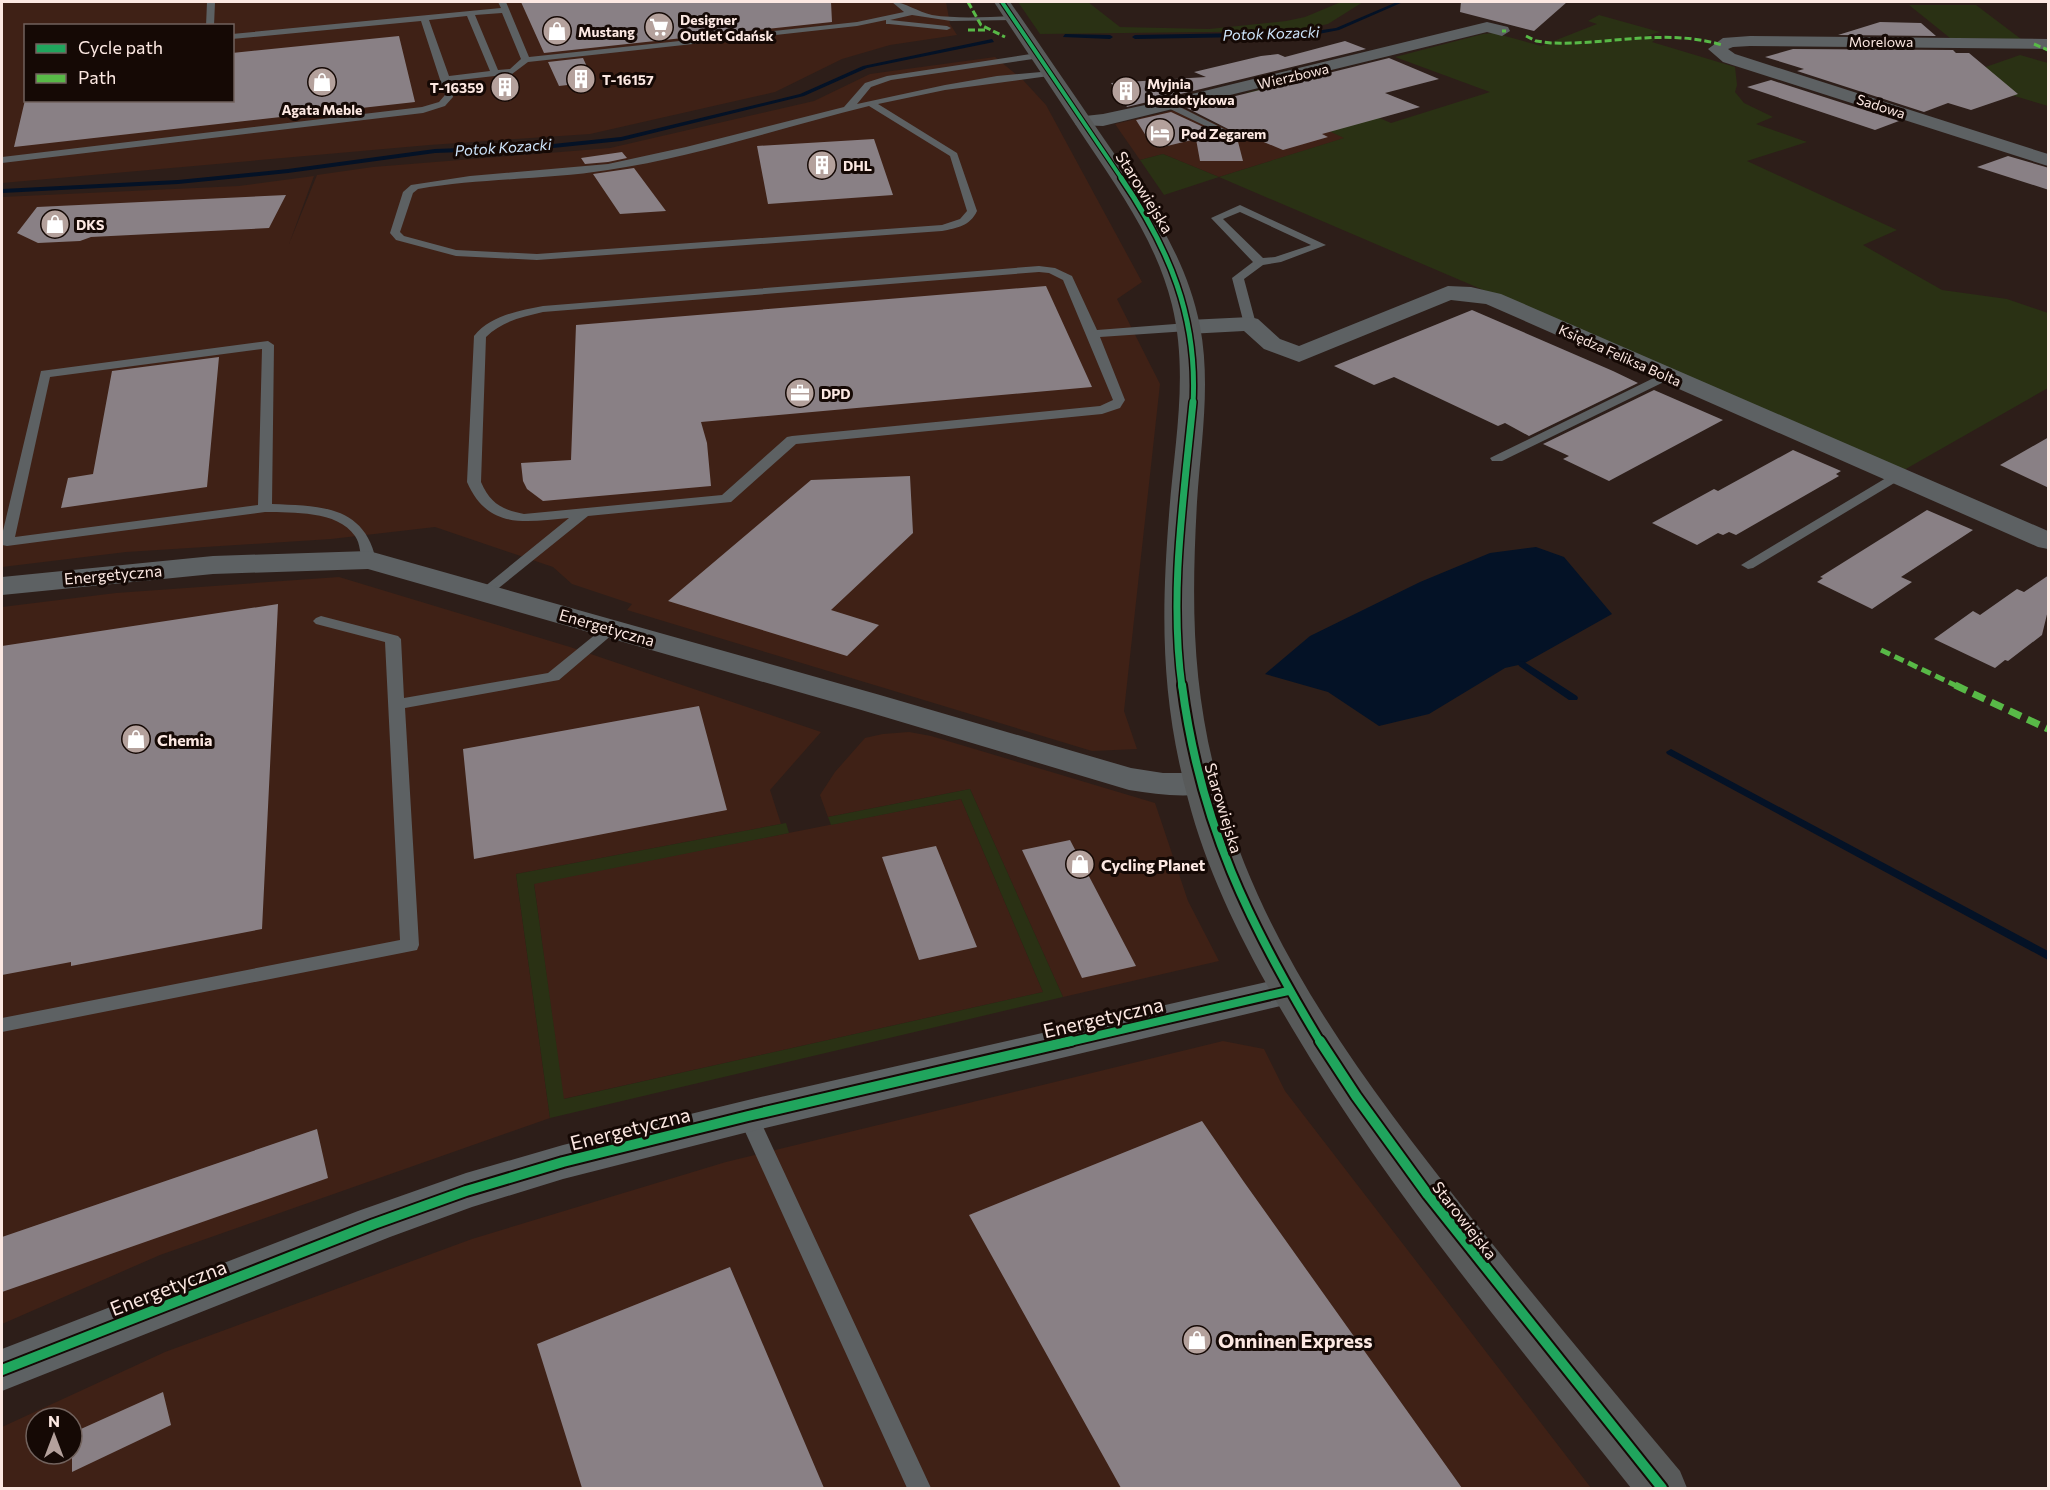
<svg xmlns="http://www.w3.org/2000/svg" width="2050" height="1490" viewBox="0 0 2050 1490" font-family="Commissioner,sans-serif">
<rect width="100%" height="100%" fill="#2d1e19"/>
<!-- built -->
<path fill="#3f2116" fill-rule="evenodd" d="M2,2H946L950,24L957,35L890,45L842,59L775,92L590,134L429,145L2,183ZM26,26H232V100H26Z
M995,57L1023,80L1046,105L1142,282L1117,299L1160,384L1124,711L1137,749L1092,751L627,610L632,604L572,584L553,567L435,527L331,539L126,552L2,567V197L239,186L314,176L289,244L317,175L373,167L610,148L814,101L870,74Z
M1183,108L1237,134L1298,116L1345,138L1219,177L1163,154L1140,160L1115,124Z
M339,577L570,647L821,732L770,790L781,824L516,874L550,1118L160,1255L2,1324V607L116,593Z
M909,732L931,736L1155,803L1188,901L1219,961L1063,997L970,789L828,817L820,795L835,772L865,738L883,734Z
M961,799L1043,992L563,1099L534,883Z
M1223,1041L1264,1049L1285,1091L1591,1488H2V1427L165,1352L472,1239L726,1162ZM36,1418H72V1454H36Z"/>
<!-- green -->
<path fill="#2a3114" d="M1018,2H1088L1120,27L1209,29L1286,21L1305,17L1341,2H1363L1328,24L1293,31L1040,34Z
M1909,5H1976L2021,39L1950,38Z
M1599,15L1660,32L1646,36L1656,39L1652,42L1735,67L1737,85L1735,92L1744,103L1773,117L1756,124L1807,142L1747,161L1897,230L1863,245L1942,290L2007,299L2048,313V388L1904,470L1219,177L1164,195L1140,160L1163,154L1219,177L1344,138L1246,93L1293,81L1391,123L1490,92L1395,57L1483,34L1494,33L1541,46L1597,24L1588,21Z
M2020,55L2048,63V106L1954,78Z
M970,789L1063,997L550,1118L516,874L786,823L789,833L534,884L564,1099L1043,992L961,799L831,825L828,817Z"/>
<!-- water -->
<path fill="#041226" d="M1536,547L1564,557L1612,614L1523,664L1505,668L1429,714L1379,726L1328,692L1265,674L1310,636L1420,582L1490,553Z"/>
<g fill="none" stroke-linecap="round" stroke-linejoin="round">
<!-- stream -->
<path fill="#041226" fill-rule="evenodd" d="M1397,2H1403L1339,30L1308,36L1135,39L1132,37L1135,35L1308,32L1336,28Z
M1065,34L1110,35L1113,37L1110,39L1063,37Z
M992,39L994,42L867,68L804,96L621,141L543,149L435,153L288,173L178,184L2,193V189L178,180L288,169L435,149L543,145L621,137L800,94L863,66Z
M1523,661L1577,696L1578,698L1577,700H1569L1519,666L1518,664L1519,662Z
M1671,749L2048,951V960L1667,754L1666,752Z"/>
</g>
<!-- building -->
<path fill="#898085" d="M521,2H831L832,22L544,53Z
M1461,2H1567L1534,31L1460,12Z
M1880,22L1921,23L1936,36L1838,35Z
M399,36L415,102L14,147L25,100H232V53Z
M1345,41L1366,49L1127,107L1111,83L1206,77L1194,72L1261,56L1278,54L1285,57Z
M1793,49L1953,50L1956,53H1969L2018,94L1971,110L1948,103L1924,112L1797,71L1804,69L1765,57Z
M583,58L594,82L559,86L548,62Z
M1389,58L1439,79L1385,93L1420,107L1322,134L1328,137L1283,150L1235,130L1243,161H1200L1196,139L1163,147L1148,139L1136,120L1171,112L1225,137L1233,135L1234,132L1187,108Z
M1771,80L1899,121L1875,130L1747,87Z
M874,139L893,195L768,204L757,146Z
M622,152L627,158L608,162L585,164L581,158Z
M2008,156L2049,168V190L1977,167Z
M634,168L666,211L620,214L593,174Z
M286,195L269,228L91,237L80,241L38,243L17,233L37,207Z
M1046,286L1092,387L701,422L707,443L711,486L543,501L527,489L523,481L521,463L571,460L576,325Z
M1472,310L1613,371L1638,383L1529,436L1505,423L1498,426L1394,377L1374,385L1334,366Z
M219,357L207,487L61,508L68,478L93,474L112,371Z
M1654,390L1723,420L1609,481L1563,459L1569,456L1543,444Z
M2049,437V488L2000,465Z
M1793,450L1841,471L1836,474L1839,476L1736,535L1729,532L1723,535L1718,533L1697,545L1652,523L1714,489L1718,491Z
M910,476L913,533L831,610L879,625L847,656L668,601L811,480Z
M1927,510L1973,530L1901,577L1912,582L1872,609L1817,582L1823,578L1820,577Z
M2049,575V606L2042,635L2008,661L2005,660L1995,668L1934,639L1973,611L1980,615L2017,589L2024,592Z
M278,604L262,929L71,966V962L2,975V646Z
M699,706L727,810L474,859L463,749Z
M1070,840L1136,966L1082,978L1022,850Z
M936,846L977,947L919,960L882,857Z
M1202,1121L1244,1182L1462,1488H1121L969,1215Z
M317,1129L328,1178L2,1292V1237Z
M730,1267L824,1488H582L537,1344Z
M163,1392L171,1425L72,1472V1433Z"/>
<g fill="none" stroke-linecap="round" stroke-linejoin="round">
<!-- lane -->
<path fill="#5d6163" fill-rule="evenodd" d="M207,2H215L214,26H206Z
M498,2H506L529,57L857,22L904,12L892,2C905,2 918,12 932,15C958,19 986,17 1013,16L1017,18L1013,20L951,21L912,15L890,20L947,26L951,28L947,30L889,24H886V20L857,26L528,62L512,74L451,81L453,97L445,106L423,113L2,163V157L422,107L439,102L445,95L421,21L232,39V34L501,8ZM502,13L521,59L510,69L498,70L475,15ZM467,16L490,71L449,76L429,20Z
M1037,53L1040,54V58L891,80L871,87L857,104L945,85L997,76L1052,71V75L1049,76L945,90L878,104L957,153L977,211C970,226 957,228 942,231L537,260L456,256L396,240L390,233L403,192L411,185L470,176L608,164L686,147L844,107L865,83L887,76ZM869,106L950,156L967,211L960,219L942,225L537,254L456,250L404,236L400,232L413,193L418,189C481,178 545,180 608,170C696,157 783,127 869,106Z
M1166,103H1172L1232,133L1224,135L1166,107Z
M1240,205L1326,245L1281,262L1263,265L1244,279L1256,324L1250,327L1244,324L1232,278L1253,262L1211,218ZM1240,212L1311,245L1275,257L1263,258L1223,219Z
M1039,266L1055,268L1072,276L1097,330L1188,323L1194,327L1188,331L1100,337L1125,400L1120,408L1102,414L796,444L731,502L588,516L490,595L485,596L478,592L569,518C525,522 488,530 467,482L474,336C491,315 518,311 543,306ZM1039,272L1049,273L1063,280L1113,400L1100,406L792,436L787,437L722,495L524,514C502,510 490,503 481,482L486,337C502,321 522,317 543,312Z
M268,341L274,345L272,504C320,506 364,505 376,560L374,563H364C359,555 361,544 355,536C337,510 293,513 265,512L7,546L2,545V535L41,371ZM262,349L258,505L15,537L50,377Z
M1668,371L1672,372V378L1502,461H1492L1490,458Z
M1896,472L1903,476L1901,479L1753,568L1748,569L1741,565Z
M321,616L398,636L401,639L404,698L548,673L607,625H617L620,628L559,680L405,708L419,945L417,950L2,1032V1018L400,940L385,642L316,624L313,621L316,618Z
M748,1108L755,1110L758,1116L931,1488H907L738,1116L741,1110Z"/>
<!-- street -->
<path fill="#5d6163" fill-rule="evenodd" d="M1487,22L1508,27L1510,31L1502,36L1487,32L1103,126L1076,125L1074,121L1076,117L1103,114L1159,102Z
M1750,36L2048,39V49L1750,46L1733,47L1728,49L1735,54L2048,154V166L1723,62L1708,49L1723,38Z
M1448,286L1471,287L1501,294L2048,531V549L2038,547L1486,304L1451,300L1299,362L1264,349L1244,331L1188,334L1180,332L1176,327L1180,322L1188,320L1250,317L1258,319L1280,339L1299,346Z
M369,551L880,695L1131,768L1163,773H1201L1213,776L1218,784L1213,792C1186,799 1157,794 1129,790L858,709L368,569L213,574L2,595V577L213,556Z
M1288,977L1302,981L1307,991L1302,1001L748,1132L563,1179L472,1207L390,1237L2,1391V1349L358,1211L466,1173L563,1145L748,1100Z"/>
<!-- secondary -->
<path fill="#585a5a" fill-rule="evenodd" d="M994,2H1010C1040,45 1070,89 1100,133C1142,194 1185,251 1200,326C1211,384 1201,443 1197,502C1191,610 1192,696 1223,801C1267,954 1369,1088 1466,1211C1536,1299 1608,1385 1680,1471L1687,1488H1631C1513,1339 1389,1192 1292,1028C1249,956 1209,880 1188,799C1161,699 1161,617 1169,515C1174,445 1189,375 1172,305C1157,244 1122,194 1087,142C1056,95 1025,49 994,2Z"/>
<!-- quiet-far2 -->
<path stroke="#58b947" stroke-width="3" stroke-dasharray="7 3" stroke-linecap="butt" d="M968,2L981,25L1005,37
M968,30H987
M1502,31H1506
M1526,36L1536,41L1551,43C1608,45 1666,28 1722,45
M2034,44L2048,50"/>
<!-- quiet-far1 -->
<path stroke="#58b947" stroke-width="5" stroke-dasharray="10 5" stroke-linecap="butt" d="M1881,650L1959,687"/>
<!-- quiet -->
<path stroke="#58b947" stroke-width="7" stroke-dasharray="13 7" stroke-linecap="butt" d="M1955,685L2048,729"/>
<!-- cycleway-far4 casing -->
<g stroke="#150905" stroke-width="6">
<path id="cycleway-far4" d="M1002,2L1122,179"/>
</g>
<!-- cycleway-far3 casing -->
<g stroke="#150905" stroke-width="8">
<path id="cycleway-far3" d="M1121,178C1169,248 1198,317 1193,404"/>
</g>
<!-- cycleway-far2 casing -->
<g stroke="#150905" stroke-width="10">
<path id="cycleway-far2" d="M1182,687C1169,593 1184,496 1193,402"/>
</g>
<!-- cycleway-far1 casing -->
<g stroke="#150905" stroke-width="12">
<path id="cycleway-far1" d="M1182,685C1200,824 1249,924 1321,1043
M1065,1043L1288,991"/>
</g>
<!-- cycleway casing -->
<g stroke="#150905" stroke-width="14">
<path id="cycleway" d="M1320,1041L1356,1096L1428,1195L1662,1488
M2,1370L374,1224L466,1191L563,1162L748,1116L1071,1041"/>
</g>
<!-- cycleway-far4 -->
<use href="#cycleway-far4" stroke="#20a55d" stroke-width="4"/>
<!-- cycleway-far3 -->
<use href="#cycleway-far3" stroke="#20a55d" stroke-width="5"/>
<!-- cycleway-far2 -->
<use href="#cycleway-far2" stroke="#20a55d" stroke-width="7"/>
<!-- cycleway-far1 -->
<use href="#cycleway-far1" stroke="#20a55d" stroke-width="8"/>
<!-- cycleway -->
<use href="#cycleway" stroke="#20a55d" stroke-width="10"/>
</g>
<!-- icons -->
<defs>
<g id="supermarket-disc" transform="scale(1.5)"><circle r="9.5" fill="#b4a19c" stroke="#150905"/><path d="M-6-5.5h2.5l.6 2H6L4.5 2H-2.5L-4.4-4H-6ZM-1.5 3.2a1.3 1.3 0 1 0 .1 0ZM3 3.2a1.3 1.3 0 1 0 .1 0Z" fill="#fff"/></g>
<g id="shop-disc" transform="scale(1.5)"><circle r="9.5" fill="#b4a19c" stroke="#150905"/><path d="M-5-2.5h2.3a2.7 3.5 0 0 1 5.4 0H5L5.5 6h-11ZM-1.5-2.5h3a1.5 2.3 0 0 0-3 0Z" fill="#fff"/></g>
<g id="building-disc" transform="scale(1.5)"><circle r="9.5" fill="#b4a19c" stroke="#150905"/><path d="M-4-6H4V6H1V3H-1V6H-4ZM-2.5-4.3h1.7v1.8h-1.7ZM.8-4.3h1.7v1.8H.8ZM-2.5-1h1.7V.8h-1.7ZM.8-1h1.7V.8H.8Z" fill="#fff"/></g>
<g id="hotel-disc" transform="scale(1.5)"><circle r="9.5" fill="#b4a19c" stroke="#150905"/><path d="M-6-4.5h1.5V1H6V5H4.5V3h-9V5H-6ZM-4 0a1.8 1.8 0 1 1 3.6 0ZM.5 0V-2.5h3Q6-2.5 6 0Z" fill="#fff"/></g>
<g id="office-disc" transform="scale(1.5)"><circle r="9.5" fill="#b4a19c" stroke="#150905"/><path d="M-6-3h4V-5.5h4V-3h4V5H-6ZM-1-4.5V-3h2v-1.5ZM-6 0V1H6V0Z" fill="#fff"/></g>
</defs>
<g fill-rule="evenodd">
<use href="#supermarket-disc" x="659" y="27"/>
<use href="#shop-disc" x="557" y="31"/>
<use href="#building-disc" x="581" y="79"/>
<use href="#shop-disc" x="322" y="82"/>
<use href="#building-disc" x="505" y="87"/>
<use href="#building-disc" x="1126" y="91"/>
<use href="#hotel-disc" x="1160" y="133"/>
<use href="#building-disc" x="822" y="165"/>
<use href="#shop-disc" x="55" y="224"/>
<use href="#office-disc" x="800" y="393"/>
<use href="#shop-disc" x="136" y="739"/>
<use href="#shop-disc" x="1080" y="864"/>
<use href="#shop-disc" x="1197" y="1340"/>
</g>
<g text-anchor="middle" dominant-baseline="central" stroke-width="6" stroke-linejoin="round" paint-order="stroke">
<!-- far-poi labels -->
<g font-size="14" font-weight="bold" fill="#fce8e2" stroke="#150905" text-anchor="start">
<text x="680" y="19">Designer<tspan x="680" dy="16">Outlet Gdańsk</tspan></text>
<text x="578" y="31">Mustang</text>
<text x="602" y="79">T-16157</text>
<text x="1147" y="83">Myjnia<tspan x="1147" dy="16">bezdotykowa</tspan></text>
<text x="484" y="87" text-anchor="end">T-16359</text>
<text x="322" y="109" text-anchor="middle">Agata Meble</text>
<text x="1181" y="133">Pod Zegarem</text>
<text x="843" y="165">DHL</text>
<text x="76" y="224">DKS</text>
<text x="821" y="393">DPD</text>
</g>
<!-- far-street labels -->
<g font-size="14" fill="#fce8e2" stroke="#150905">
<text x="1881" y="41">Morelowa</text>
<text transform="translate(1293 76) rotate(-13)">Wierzbowa</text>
<text transform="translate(1881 106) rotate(18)">Sadowa</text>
<text transform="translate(1620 355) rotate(24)">Księdza Feliksa Bolta</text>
</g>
<!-- far-water labels -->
<g font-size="15" font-style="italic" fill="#cee5fc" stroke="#150905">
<text transform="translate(1271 33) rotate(-2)">Potok Kozacki</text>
<text transform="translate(503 147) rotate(-4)">Potok Kozacki</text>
</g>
<!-- street labels -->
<g font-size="16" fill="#fce8e2" stroke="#150905">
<text transform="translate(1145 192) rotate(58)">Starowiejska</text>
<text transform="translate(113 574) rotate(-5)">Energetyczna</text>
<text transform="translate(607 627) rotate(16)">Energetyczna</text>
<text transform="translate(1224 808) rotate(73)">Starowiejska</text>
<text transform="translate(1465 1220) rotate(52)">Starowiejska</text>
</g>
<!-- poi labels -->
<g font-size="16" font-weight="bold" fill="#fce8e2" stroke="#150905" text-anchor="start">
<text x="157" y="739">Chemia</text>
<text x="1101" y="864">Cycling Planet</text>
</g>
<!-- near-street labels -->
<g font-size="20" fill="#fce8e2" stroke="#150905">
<text transform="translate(1103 1017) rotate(-13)">Energetyczna</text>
<text transform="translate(630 1128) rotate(-14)">Energetyczna</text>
<text transform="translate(168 1287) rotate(-21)">Energetyczna</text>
</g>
<!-- near-poi labels -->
<g font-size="20" font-weight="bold" fill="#fce8e2" stroke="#150905" text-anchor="start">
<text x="1218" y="1340">Onninen Express</text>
</g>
</g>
<!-- border -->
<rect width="2050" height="1490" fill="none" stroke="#fce8e2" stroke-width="6"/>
<!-- legend -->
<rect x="24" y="24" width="210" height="78" fill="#150905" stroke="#71625d" stroke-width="1.5"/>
<rect x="36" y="44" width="30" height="9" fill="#20a55d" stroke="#71625d" stroke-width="1.5"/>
<text x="78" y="54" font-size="18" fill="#fce8e2">Cycle path</text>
<rect x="36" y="74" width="30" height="9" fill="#58b947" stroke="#71625d" stroke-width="1.5"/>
<text x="78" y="84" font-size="18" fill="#fce8e2">Path</text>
<!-- north arrow -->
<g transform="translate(54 1436)"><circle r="28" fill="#150905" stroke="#71625d" stroke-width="1.5"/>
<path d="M0-4.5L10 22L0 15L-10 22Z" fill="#b4a19c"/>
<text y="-9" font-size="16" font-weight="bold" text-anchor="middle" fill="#fce8e2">N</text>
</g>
</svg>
